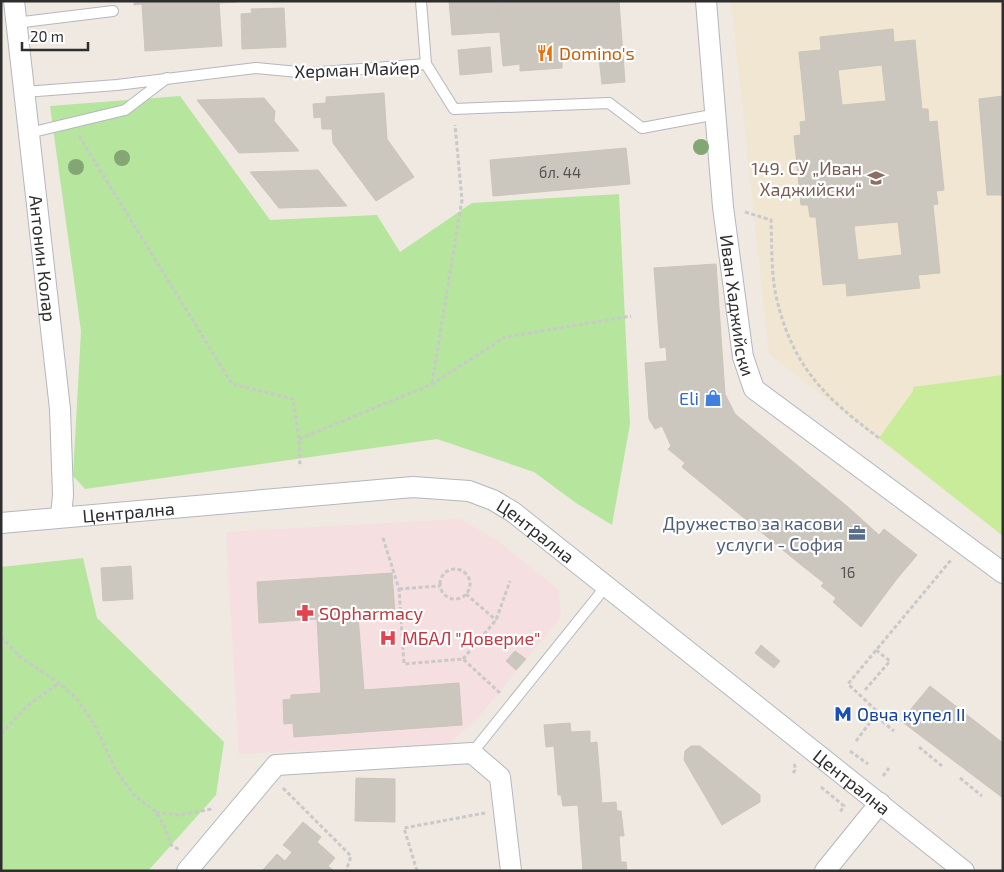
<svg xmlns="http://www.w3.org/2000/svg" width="1004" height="872" viewBox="0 0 1004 872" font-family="'Exo 2',sans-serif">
<rect width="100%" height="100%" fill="#efe9e1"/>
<!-- education -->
<path fill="#f0e6d1" d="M731,1H1003V536L769,354Z"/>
<!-- medical -->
<path fill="#f5dfe0" d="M460,519L495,539L559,590L561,617L478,718L448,744L239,754L226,532Z"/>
<!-- green -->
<path fill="#b6e59e" d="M180,96L270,220L377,215L400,252L472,203L619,194L630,424L612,525L576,503L534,472L437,439L85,489L73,476L81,331L50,106Z
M83,558L97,618L224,742L216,795L148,871H1V567Z"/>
<!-- pitch -->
<path fill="#c9ec9a" d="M1003,375V536L879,438L913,391V387Z"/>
<!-- building -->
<path fill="#cbc7bf" stroke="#cbc5ba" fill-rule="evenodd" d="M134,1H237V2L219,3L222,46L145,51L142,4L134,5Z
M449,1H497L500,32L452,35Z
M497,1H619L625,82L602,84L599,58L562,61V68L520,71V64L503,66Z
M284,8L286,47L242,49L241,14L252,13L251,9Z
M893,29L894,42L915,40L922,109H928L929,122L937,121L944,190L936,191L938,204L933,205L940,273L918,275L920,288L847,296L846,283L823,285L816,217H810L808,205H801L794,136L801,135L800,122L806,121L799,52L821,50L820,37ZM882,65L886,101L842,105L838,70ZM898,222L902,255L858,260L854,226Z
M490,47L492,72L460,75L458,50Z
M384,93L387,139L414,177L376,201L333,143L332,129H322L321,117L314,118L313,104L326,103V97Z
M1003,96V195H987L979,99Z
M264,98L275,111L274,121L299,151L239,153L197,100Z
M626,148L630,184L493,196L490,160Z
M318,170L347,206L279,208L250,172Z
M716,264L725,394L735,414L848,507L800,564L682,467L685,463L668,449L671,446L662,426L655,429L649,419L645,363L667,361L666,347L660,348L654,268Z
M848,507L879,535L864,554L896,580L861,627L833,602L836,598L821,586L824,583L800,564Z
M884,529L917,555L896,580L864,554Z
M131,566L133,599L103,601L101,568Z
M392,573L395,614L358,616L364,690L459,683L462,725L294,737L293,723L284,724L283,700L291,699V695L321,693L317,619L259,623L257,582Z
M761,645L780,661L774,668L755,653Z
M515,651L526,659L516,670L506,661Z
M930,686L1003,743V798L901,721Z
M570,723L571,732L590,731V743L597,742L602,803L616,802L617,811H621L624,836H619L621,862H626L627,871H583L578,805L563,806L561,795H558L554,746L546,747L544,725Z
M691,746H700L760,795V802L722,825L684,760L685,751Z
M356,778L395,779V822L355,821Z
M303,822L321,837L317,842L335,858L328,866L334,871H262L277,854L285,861L292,852L283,845Z"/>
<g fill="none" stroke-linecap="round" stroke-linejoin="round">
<!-- lane casing -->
<g stroke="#b4b7c1" stroke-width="12">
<path id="lane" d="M421,1L426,64L454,109L609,103L642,128L717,114
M15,23L113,11
M24,92L117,85L256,68L309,73L426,64
M29,133L125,110L167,78
M472,753L607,585"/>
</g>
<!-- street casing -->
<g stroke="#b4b7c1" stroke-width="22">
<g id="street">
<path id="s1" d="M14,1L60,409L63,495L61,516"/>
<path id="s2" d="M706,1L723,207L743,357L754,389L1003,573"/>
<path id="s3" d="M1,523L413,487L469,491L493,500L513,512L964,871"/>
<path d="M187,871L276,765L472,753L500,777L511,871"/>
<path d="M825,871L880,803"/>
</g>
</g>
<!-- path -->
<path stroke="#c9c9c9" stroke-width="3" stroke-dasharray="4 2.5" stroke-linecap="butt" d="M79,136L232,384L293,399L299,439L300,467
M745,212L771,220C772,244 771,272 776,296C792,366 824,397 879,438
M432,383L462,200L455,125
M299,439L432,384L505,337L631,316
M383,538L399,589L404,664L463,659L500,693
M440 584a15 15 0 1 1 30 0a15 15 0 1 1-30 0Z
M399,589L440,586
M466,594L496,620
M1,637L20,657L59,683L77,699L94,724L116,770L135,796L156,812L165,827L171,845L180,850
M463,659L496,620L510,581
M865,690L890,661L876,650
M877,717L894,731
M1,734L28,705L59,683
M856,741L878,712L848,684L951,560
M919,747L942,766
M850,751L868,764
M793,773L796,769L794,764
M883,776L889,768
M960,778L982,796
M821,787L844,806L840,812
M283,788L351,856L346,871
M156,812L178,815L212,809
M417,871L404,828L485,813"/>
<!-- lane -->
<use href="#lane" stroke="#fff" stroke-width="10"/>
<!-- street -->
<use href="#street" stroke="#fff" stroke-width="20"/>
</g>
<!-- trees -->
<g fill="#84a574">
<circle cx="701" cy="147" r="8"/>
<circle cx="122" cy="158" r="8"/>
<circle cx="76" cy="167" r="8"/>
</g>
<!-- icons -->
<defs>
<g id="restaurant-bare" transform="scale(1.35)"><path d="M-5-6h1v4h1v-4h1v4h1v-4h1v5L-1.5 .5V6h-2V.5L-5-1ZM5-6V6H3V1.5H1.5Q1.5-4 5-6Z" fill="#e8710a" stroke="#fff" stroke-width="2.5" paint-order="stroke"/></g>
<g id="school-bare" transform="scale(1.35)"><path d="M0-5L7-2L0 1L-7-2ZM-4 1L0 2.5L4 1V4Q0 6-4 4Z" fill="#8d6e63" stroke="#fff" stroke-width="2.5" paint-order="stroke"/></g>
<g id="shop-bare" transform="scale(1.35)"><path d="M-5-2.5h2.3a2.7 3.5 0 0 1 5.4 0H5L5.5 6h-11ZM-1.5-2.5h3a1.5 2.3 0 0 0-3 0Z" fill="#3f7fe0" stroke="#fff" stroke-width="2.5" paint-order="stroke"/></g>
<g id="office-bare" transform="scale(1.35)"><path d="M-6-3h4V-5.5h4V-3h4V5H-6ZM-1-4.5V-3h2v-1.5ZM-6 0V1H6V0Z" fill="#5c6f8a" stroke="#fff" stroke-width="2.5" paint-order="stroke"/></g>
<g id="pharmacy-bare" transform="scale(1.35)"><path d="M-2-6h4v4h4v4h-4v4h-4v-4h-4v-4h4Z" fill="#e0444e" stroke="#fff" stroke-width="2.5" paint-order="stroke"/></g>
<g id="hospital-bare" transform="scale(1.35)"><path d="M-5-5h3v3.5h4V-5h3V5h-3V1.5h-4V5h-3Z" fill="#e0444e" stroke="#fff" stroke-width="2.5" paint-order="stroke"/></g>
<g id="metro-bare" transform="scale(1.35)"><path d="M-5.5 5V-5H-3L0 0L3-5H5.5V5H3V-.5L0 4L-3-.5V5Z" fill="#1a4fb4" stroke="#fff" stroke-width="2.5" paint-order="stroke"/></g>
</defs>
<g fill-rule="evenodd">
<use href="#restaurant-bare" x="545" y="53"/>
<use href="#school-bare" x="876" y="178"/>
<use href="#shop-bare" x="713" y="398"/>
<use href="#office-bare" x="857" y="533"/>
<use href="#pharmacy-bare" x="305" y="613"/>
<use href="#hospital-bare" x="388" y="638"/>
<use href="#metro-bare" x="843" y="714"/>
</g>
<g text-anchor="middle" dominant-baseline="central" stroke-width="4.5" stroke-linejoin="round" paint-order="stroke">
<!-- number labels -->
<g font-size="15" fill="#555452">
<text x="560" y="172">бл. 44</text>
<text x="848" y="572">16</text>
</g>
<!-- food labels -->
<g font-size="18" fill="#c56008" stroke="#fff" text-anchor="start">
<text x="559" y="53">Domino's</text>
</g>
<!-- street labels -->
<g font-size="18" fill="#2e2e2e" stroke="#fff">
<text transform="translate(357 69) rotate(-2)">Херман Майер</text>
<text stroke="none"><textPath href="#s1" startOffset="259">Антонин Колар</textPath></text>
<text stroke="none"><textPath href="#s2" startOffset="306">Иван Хаджийски</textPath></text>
<text stroke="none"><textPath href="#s3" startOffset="128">Централна</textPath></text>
<text stroke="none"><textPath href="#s3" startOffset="548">Централна</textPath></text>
<text stroke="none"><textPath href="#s3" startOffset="952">Централна</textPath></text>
</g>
<!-- education labels -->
<g font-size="18" fill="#785e54" stroke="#fff" text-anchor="end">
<text x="862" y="168">149. СУ „Иван<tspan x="862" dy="21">Хаджийски“</tspan></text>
</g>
<!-- shop labels -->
<g font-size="18" fill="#366cbe" stroke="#fff" text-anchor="end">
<text x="699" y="398">Eli</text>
</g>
<!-- service labels -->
<g font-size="18" fill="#4e5e75" stroke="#fff" text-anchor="end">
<text x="843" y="523">Дружество за касови<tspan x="843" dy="21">услуги - София</tspan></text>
</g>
<!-- health labels -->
<g font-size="18" fill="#be3a42" stroke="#fff" text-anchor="start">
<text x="319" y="613">SOpharmacy</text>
<text x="402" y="638">МБАЛ "Доверие"</text>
</g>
<!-- transit labels -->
<g font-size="18" fill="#164399" stroke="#fff" text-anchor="start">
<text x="857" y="714">Овча купел II</text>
</g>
</g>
<!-- border -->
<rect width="1004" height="872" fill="none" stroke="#2e2e2e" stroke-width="5"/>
<!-- scale -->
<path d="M22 42v8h66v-8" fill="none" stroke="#2e2e2e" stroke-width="2.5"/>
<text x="30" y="42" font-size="15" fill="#2e2e2e" stroke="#ffffff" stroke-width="4" paint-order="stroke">20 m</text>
</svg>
